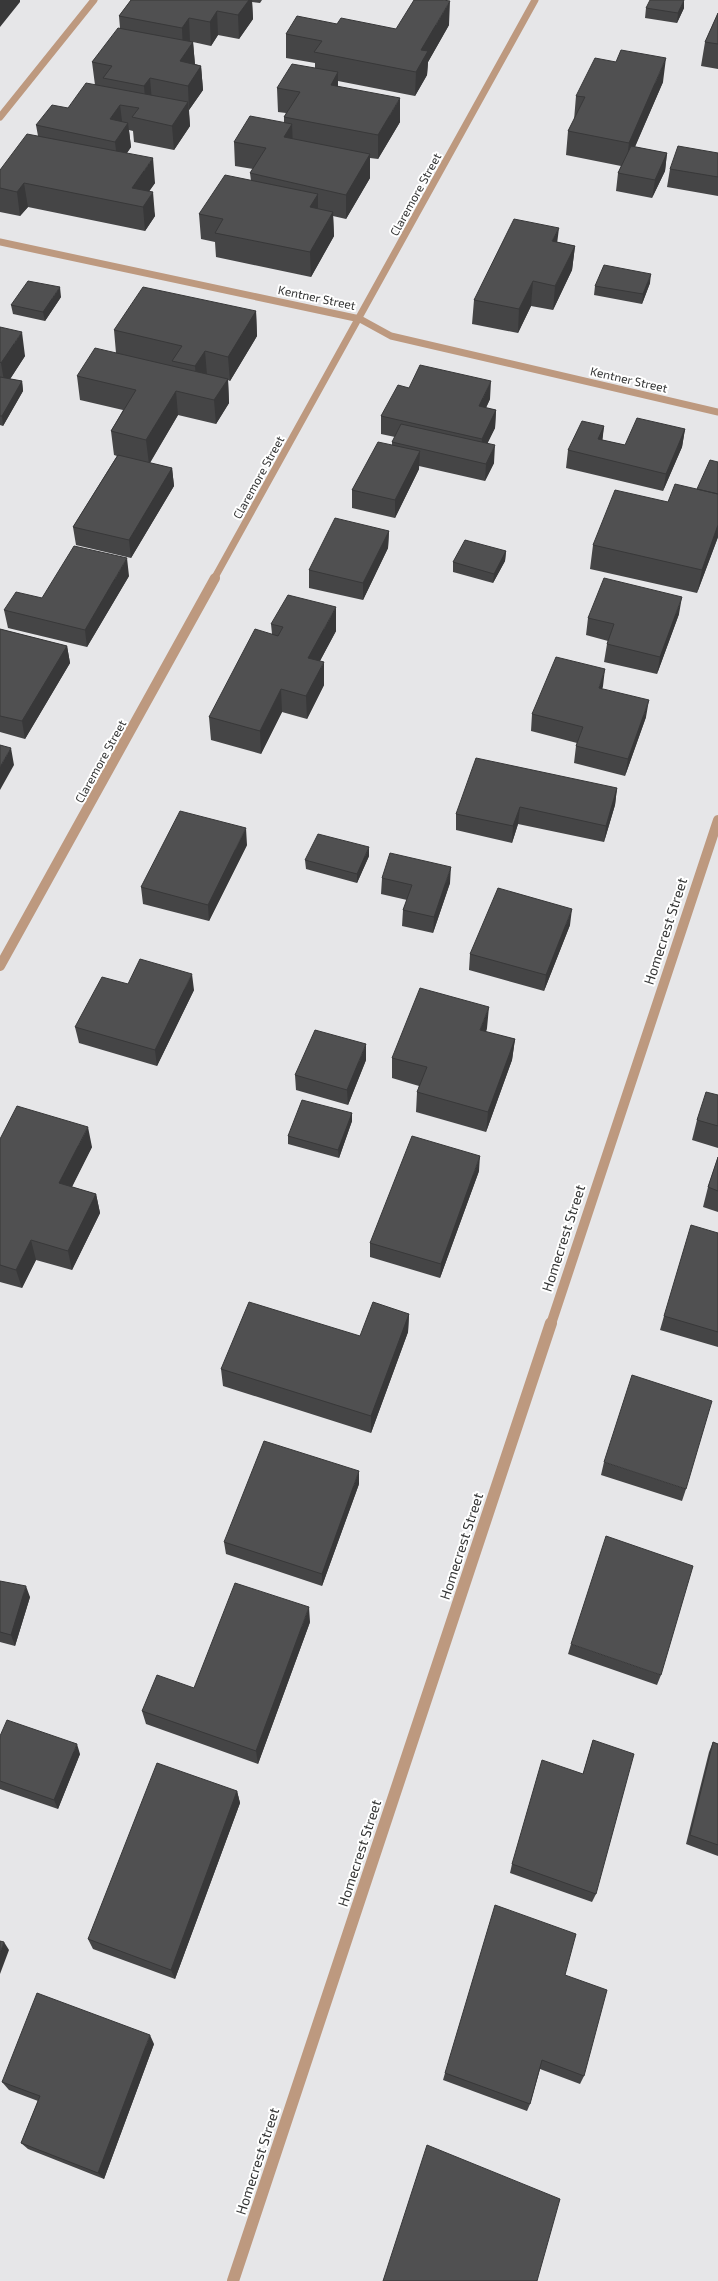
<svg xmlns="http://www.w3.org/2000/svg" width="718" height="2281" viewBox="0 0 718 2281" font-family="'Exo 2',sans-serif">
<rect width="100%" height="100%" fill="#e6e6e8"/>
<g fill="none" stroke-linecap="round" stroke-linejoin="round">
<!-- street-far2 -->
<path stroke="#bd997f" stroke-width="7" d="M0,117L94,0
M0,242L360,319L391,336L718,412
M214,579L535,0"/>
<!-- street-far1 -->
<path stroke="#bd997f" stroke-width="10" d="M0,966L215,578
M551,1324L718,820"/>
<!-- street -->
<path stroke="#bd997f" stroke-width="12" d="M233,2281L551,1323"/>
</g>
<!-- wall -->
<path fill="#454546" d="M131,0H262L260,3L252,2L253,19L239,39L218,35L211,46L193,42L195,64L201,66L203,90L189,110L190,126L174,150L134,142L133,131L129,130L131,147L127,153L155,183L149,191L155,216L145,231L28,207L20,216L0,212V170L38,136L36,125L68,108L95,85L92,62L120,28L119,16Z
M646,8H684L677,23L645,18Z
M718,13V69L701,66L705,42Z
M337,24L396,29L449,25L428,62L427,75L415,96L338,81V86L400,122L378,159L370,158V178L346,219L333,216L334,236L311,277L216,257L215,242L201,239L199,214L251,181L250,173L253,169L235,166L234,142L284,123V117L286,113L278,112L277,88L315,68V63L286,58V34Z
M663,82L635,147L667,153L665,171L652,198L616,191L618,173L621,166L566,155L568,131L574,120L576,96Z
M718,153V196L667,187L670,169Z
M557,242L575,246L572,270L553,310L531,306L518,333L472,324L474,300Z
M650,283L642,304L594,295L595,286Z
M61,297L45,321L13,314L11,305Z
M256,311L257,336L230,381L228,380L229,403L216,424L178,415L150,463L172,468L174,486L131,558L76,545L73,527L117,456L114,455L111,431L123,410L80,400L77,376L116,353L114,330Z
M0,327L25,356L10,379L22,381L23,391L3,426L0,425Z
M409,388L490,399L486,408L496,410L495,428L487,443L494,463L485,481L419,466V469L395,518L352,508V490L392,445V442L395,437L381,434V416Z
M604,426L602,440L625,445L685,429L682,447L663,491L566,468L568,450Z
M718,462V537L697,593L590,569L593,545L668,502L697,489Z
M389,531L388,548L363,600L309,588V570Z
M506,551L505,561L493,583L453,572V562Z
M129,576L87,647L8,628L4,610L42,598Z
M679,614L657,674L604,662L607,644L608,641L586,635L588,618Z
M271,624L336,631L320,661L324,685L307,719L282,712L261,754L211,740L209,717L272,634Z
M0,629L67,646L70,663L25,739L0,732Z
M603,686L602,689L646,717L625,776L574,763L576,746L577,743L531,731L532,714Z
M617,788L615,805L604,842L518,824L512,843L456,830V814Z
M247,845L209,921L143,904L141,887Z
M369,856L357,883L306,869L305,860Z
M382,878L450,883L433,933L402,926L403,910L407,900L381,894Z
M570,925L544,991L469,970L470,954Z
M128,984L194,990L157,1066L79,1043L75,1027Z
M487,1028L486,1032L515,1039L512,1060L486,1132L416,1112L417,1092L419,1086L392,1078V1058Z
M366,1060L348,1105L296,1090L295,1075Z
M718,1095V1148L692,1140L697,1120Z
M352,1113V1121L339,1158L288,1144V1136Z
M0,1139L92,1147L72,1187L96,1194L100,1213L72,1270L36,1260L22,1288L0,1282Z
M718,1157V1212L703,1207L708,1187Z
M479,1171L440,1278L370,1257V1243Z
M718,1233V1347L660,1330L664,1316Z
M409,1314L408,1332L371,1433L223,1386L221,1369L360,1336Z
M604,1462L686,1489L682,1501L601,1475Z
M359,1484L322,1586L226,1554L224,1542Z
M0,1581L30,1597L15,1646L0,1642Z
M310,1622L258,1764L146,1724L142,1711L194,1688Z
M571,1644L661,1675L657,1685L568,1654Z
M0,1736L80,1754L58,1809L0,1789Z
M593,1740L596,1894L592,1902L510,1873L512,1864L583,1774Z
M713,1742L718,1744V1856L686,1844L709,1752Z
M237,1791L240,1803L175,1979L93,1949L88,1939Z
M565,1975L584,2076L580,2084L540,2069L530,2104L527,2111L443,2080L445,2073Z
M154,2044L104,2179L28,2149L21,2143L38,2101L9,2090L2,2082Z"/>
<!-- shaded-wall -->
<path fill="#383839" d="M0,0H20V2L0,27Z
M249,0H252L253,19L239,39L238,15Z
M684,0V8L677,23L678,13Z
M450,1L449,25L428,62L427,75L415,96L416,72L421,50Z
M217,11L218,35L211,46L210,22Z
M189,18L190,42L183,52L182,28Z
M193,42L195,66L181,85L180,61Z
M666,58L663,82L626,167L629,143Z
M201,66L203,90L189,110L188,86Z
M338,72V96L331,85Z
M150,78L152,102L146,110L144,86Z
M400,98V122L378,159V135Z
M188,102L190,126L174,150L172,126Z
M120,105L123,129L110,119Z
M128,123L131,147L118,166L115,142Z
M292,124L293,148L284,137Z
M667,153L665,171L652,198L655,180Z
M370,154V178L346,219V195Z
M153,158L155,183L139,206L132,188Z
M24,183L28,207L20,216L17,192Z
M153,192L155,216L145,231L143,207Z
M318,194V218L310,207Z
M333,212L334,236L311,277L310,252Z
M559,228L556,252L552,241Z
M575,246L572,270L553,310L555,286Z
M651,274L650,283L642,304L643,294Z
M533,281L531,306L518,333L519,309Z
M60,287L61,297L45,321L43,312Z
M256,311L257,336L230,381L228,357Z
M22,332L25,356L5,387L1,363Z
M205,351L207,375L197,390L195,366Z
M228,379L229,403L216,424L214,400Z
M22,381L23,391L3,426L2,416Z
M491,381L490,399L478,424L479,406Z
M176,391L178,415L149,464L146,440Z
M496,410L495,428L481,457L482,439Z
M604,426L602,444L598,439Z
M685,429L682,447L663,491L666,474Z
M495,445L494,463L485,481L486,464Z
M420,451L419,469L395,518V500Z
M172,468L174,486L131,558L129,540Z
M718,525V537L697,593L702,570Z
M389,531L388,548L363,600V583Z
M506,551L505,561L493,583L494,574Z
M127,558L129,576L87,647L85,630Z
M682,597L679,614L657,674L660,657Z
M336,607V631L309,681L308,658Z
M67,646L70,663L25,739L22,721Z
M324,662V685L307,719L306,696Z
M605,669L603,686L596,705L599,688Z
M281,689L282,712L261,754L260,731Z
M649,700L646,717L625,776L628,759Z
M11,748L14,765L0,790V767Z
M617,788L615,805L604,842L606,826Z
M520,807L518,824L512,843L513,826Z
M246,828L247,845L209,921L208,905Z
M369,847V856L357,883V874Z
M451,867L450,883L433,933L434,917Z
M572,909L570,925L544,991L546,975Z
M192,974L194,990L157,1066L155,1050Z
M489,1007L487,1028L478,1051L480,1030Z
M515,1039L512,1060L486,1132L488,1112Z
M366,1044V1060L348,1105L347,1090Z
M352,1113V1121L339,1158L338,1150Z
M88,1127L92,1147L64,1202L59,1183Z
M480,1156L479,1171L440,1278L441,1264Z
M96,1194L100,1213L72,1270L68,1251Z
M31,1240L36,1260L22,1288L16,1270Z
M409,1314L408,1332L371,1433V1416Z
M359,1471V1484L322,1586V1574Z
M26,1586L30,1597L15,1646L11,1635Z
M309,1607L310,1622L258,1764L256,1751Z
M77,1744L80,1754L58,1809L54,1800Z
M237,1791L240,1803L175,1979L171,1970Z
M4,1942L9,1950L0,1974V1953Z
M150,2035L154,2044L104,2179L98,2173Z"/>
<!-- building -->
<path fill="#505051" stroke="#383839" d="M131,0H249L238,15L217,11L210,22L189,18L182,28L119,16Z
M414,0H443L450,1L421,50L428,51L416,72L314,52L322,41L286,34L297,16L337,24L341,18L396,29Z
M650,0H684L678,13L646,8Z
M718,13V44L705,42Z
M118,28L193,42L180,61L201,66L188,86L150,78L144,86L103,78L112,66L92,62Z
M621,50L666,58L629,143L568,131L585,97L576,96L595,58L616,62Z
M292,64L338,72L331,85L400,98L378,135L284,117L300,92L277,88Z
M86,83L188,102L172,126L132,117L139,108L120,105L110,119L128,123L115,142L36,125L52,105L68,108Z
M250,116L292,124L284,137L370,154L346,195L250,173L266,148L234,142Z
M27,134L153,158L132,188L153,192L143,207L24,183L17,192L0,188V170Z
M631,146L667,153L655,180L618,173Z
M678,146L718,153V177L670,169Z
M225,175L318,194L310,207L333,212L310,252L215,233L223,219L199,214Z
M514,219L559,228L552,241L575,246L555,286L533,281L519,309L474,300Z
M604,265L651,274L643,294L595,286Z
M28,281L60,287L43,312L11,305Z
M143,287L256,311L228,357L205,351L195,366L172,361L182,346L114,330Z
M0,327L22,332L1,363L0,362Z
M95,348L228,379L214,400L176,391L146,440L111,431L136,390L77,376Z
M420,365L491,381L479,406L496,410L482,439L381,416L398,385L409,388Z
M0,377L22,381L2,416H0Z
M637,418L685,429L666,474L568,450L582,421L604,426L598,439L625,445Z
M401,424L495,445L486,464L392,442Z
M378,442L420,451L395,500L352,490Z
M118,455L172,468L129,540L73,527Z
M710,460L718,462V494L697,489Z
M675,484L718,494V525L702,570L593,545L615,490L668,502Z
M335,518L389,531L363,583L309,570Z
M465,540L506,551L494,574L453,562Z
M74,546L127,558L85,630L4,610L16,592L42,598Z
M604,578L682,597L660,657L607,644L614,624L588,618Z
M288,595L336,607L308,658L324,662L306,696L281,689L260,731L209,717L255,629L278,636L283,627L271,624Z
M0,629L67,646L22,721L0,716Z
M556,657L605,669L599,688L649,700L628,759L576,746L583,727L532,714Z
M0,745L11,748L0,767Z
M476,758L617,788L606,826L520,807L513,826L456,814Z
M180,811L246,828L208,905L141,887Z
M318,834L369,847L357,874L305,860Z
M390,853L451,867L434,917L403,910L412,885L382,878Z
M498,888L572,909L546,975L470,954Z
M140,959L192,974L155,1050L75,1027L102,977L128,984Z
M420,988L489,1007L480,1030L515,1039L488,1112L417,1092L427,1067L392,1058Z
M315,1030L366,1044L347,1090L295,1075Z
M706,1092L718,1095V1126L697,1120Z
M302,1100L352,1113L338,1150L288,1136Z
M17,1106L88,1127L59,1183L96,1194L68,1251L31,1240L16,1270L0,1265V1139Z
M412,1136L480,1156L441,1264L370,1243Z
M718,1157V1191L708,1187Z
M691,1225L718,1233V1332L664,1316Z
M249,1302L360,1336L373,1302L409,1314L371,1416L221,1369Z
M632,1375L712,1401L686,1489L604,1462Z
M264,1441L359,1471L322,1574L224,1542Z
M606,1536L693,1566L661,1675L571,1644Z
M0,1581L26,1586L11,1635L0,1632Z
M235,1583L309,1607L256,1751L142,1711L157,1675L194,1688Z
M7,1720L77,1744L54,1800L0,1781V1736Z
M593,1740L634,1754L596,1894L512,1864L542,1760L583,1774Z
M713,1742L718,1744V1845L690,1835Z
M157,1763L237,1791L171,1970L88,1939Z
M495,1905L576,1934L565,1975L607,1990L584,2076L542,2060L530,2104L445,2073Z
M0,1941L4,1942L0,1953Z
M37,1993L150,2035L98,2173L21,2143L40,2096L2,2082Z
M427,2145L560,2199L537,2281H383Z"/>
<g text-anchor="middle" dominant-baseline="central" stroke-width="4" stroke-linejoin="round" paint-order="stroke">
<!-- far-street labels -->
<g font-size="12" fill="#353636" stroke="#fff">
<text transform="translate(415 194) rotate(-61)">Claremore Street</text>
<text transform="translate(317 297) rotate(12)">Kentner Street</text>
<text transform="translate(629 379) rotate(13)">Kentner Street</text>
<text transform="translate(258 477) rotate(-61)">Claremore Street</text>
<text transform="translate(100 761) rotate(-61)">Claremore Street</text>
</g>
<!-- street labels -->
<g font-size="14" fill="#353636" stroke="#fff">
<text transform="translate(665 931) rotate(-72)">Homecrest Street</text>
<text transform="translate(563 1238) rotate(-72)">Homecrest Street</text>
<text transform="translate(461 1546) rotate(-72)">Homecrest Street</text>
<text transform="translate(359 1853) rotate(-72)">Homecrest Street</text>
<text transform="translate(257 2161) rotate(-72)">Homecrest Street</text>
</g>
</g>
</svg>
